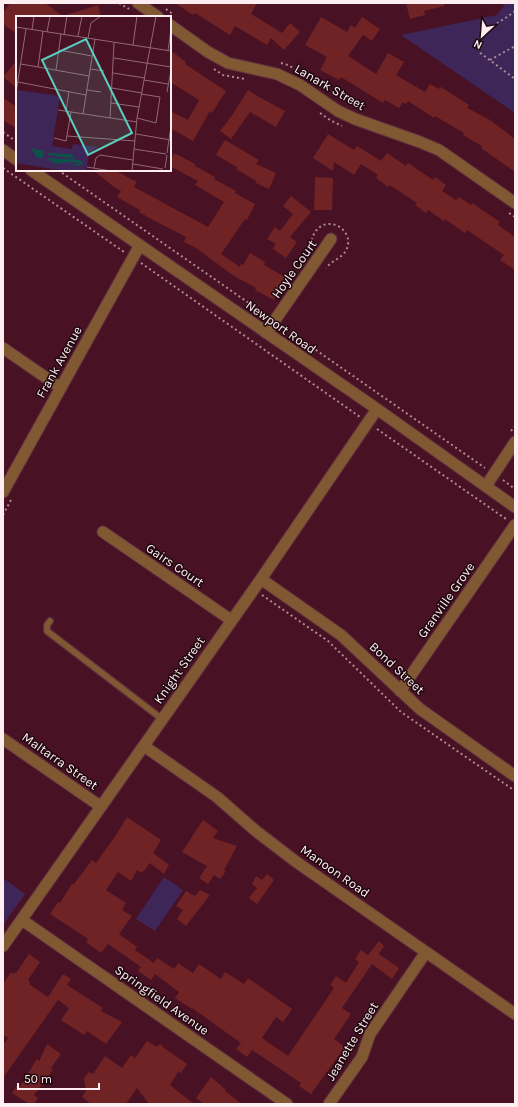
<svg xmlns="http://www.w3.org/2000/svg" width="518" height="1107" viewBox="0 0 518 1107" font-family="Karla,sans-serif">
<rect width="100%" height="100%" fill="#491124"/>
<!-- green -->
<path fill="#3e2659" d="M506,3H515V113L401,35L497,15Z
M164,877L183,890L155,931L136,919Z
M3,878L25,894L3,925Z"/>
<!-- building -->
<path fill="#702324" d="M10,3H45L64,17H17V34L3,24V13Z
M175,3H257L251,14L282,33L290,23L300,32L284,50L271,38L267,45L235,26L230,35L195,13L193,15Z
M406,3H444V6L424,11L425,15L410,19Z
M98,5L101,17H67L66,15Z
M321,17L347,32L351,25L355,28L362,17L380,29L372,41L363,35L348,56L376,74L388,53L404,62L396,75L425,92L430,84L439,89L441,87L469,105L467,108L490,120L515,139V172L481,148L482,146L463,135L464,133L435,116L434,118L408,101L406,104L403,102L399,108L385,100L383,103L341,77L339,80L320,70L327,57L305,45Z
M170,50L186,62L185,64L226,91L212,113L210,111L193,141L170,128V111L188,120L199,100L170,82Z
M17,60V88L3,77Z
M248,90L259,97L285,111L276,127L250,112L231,139L220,131L233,114Z
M3,98L17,107V129L3,120Z
M328,134L354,150L357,146L381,161L387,153L406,166L408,163L433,180L435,177L446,185L442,191L456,200L459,197L471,205L472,203L500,222L498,225L515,237V270L500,260L504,255L467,230L465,233L445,219L444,221L428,210L426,213L415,205L417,203L390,185L388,187L376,178L378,175L361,164L354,175L334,162L333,171L313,158Z
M225,140L259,160L256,164L276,173L269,189L256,183V181L236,169L237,167L216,155Z
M174,153L195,164V166L215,177L214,179L236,191L235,193L255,204L247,220L245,219L221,254L240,267L241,264L243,265L250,253L265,262L264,265L285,277V280L274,300L255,290L256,288L234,276L196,248L184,242L186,237L155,221L139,212L140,210L117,197L121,191L114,187L93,170H114L137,182L134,187L208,227L224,202L195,185L198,181L170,166V161Z
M315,177L333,178L332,210H314Z
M291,196L311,212L290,237L297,242L286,258L273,249L276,244L267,239L275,227L280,231L293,214L283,206Z
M127,817L161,840L153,853L169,865L164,874L150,863L142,873L137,870L131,881L118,872L106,890L126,903L122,910L132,916L119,934L137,947L135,950L154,963L157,958L174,969L178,963L193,973L199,964L221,979L225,972L244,984L248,978L292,1009L283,1022L276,1017L262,1038L288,1056L334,988L330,985L336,976L346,983L359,962L355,959L361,950L368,955L379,941L384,946L379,954L399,968L392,979L372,964L342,1008L351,1014L334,1039L345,1047L311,1094L299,1086L301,1083L252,1050L247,1057L236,1049L241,1043L192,1008V1009L175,998L179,992L155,974L151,980L138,971L141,967L108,944L101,953L86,942L88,939L50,914L58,902L60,903L72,884H74L92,860L96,863L116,835Z
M203,820L218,831L213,838L237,846L224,870L226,871L220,879L214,875L208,884L199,878L207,866L182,852Z
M267,874L274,880L257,904L249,898L257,888L252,884L256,876L262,880Z
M200,890L210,895L186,926L177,919L183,910L176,906L186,891L195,896Z
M29,954L40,962L28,980L30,982L29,984L48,997L63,974L71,979L67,985L103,1008L101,1011L122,1022L106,1044L87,1031L84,1035L61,1020L69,1008L58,1000L3,1078V1045L8,1038L3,1035V984L11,972L14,974L15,972L16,973Z
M147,1041L157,1047L160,1044L164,1048L187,1064L181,1073L178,1072L170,1085L194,1104H149L137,1088L126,1104H91L82,1097L86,1091L84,1078L89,1072L93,1074L105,1056L122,1068L131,1055L135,1058Z
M47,1044L61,1054L51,1068L53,1070L34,1095L38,1098L34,1104H29L12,1093L18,1084L20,1086L37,1059L39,1061Z
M211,1077L226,1090L225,1091L242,1104H204L196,1098Z"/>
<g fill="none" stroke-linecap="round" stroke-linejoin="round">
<!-- service casing -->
<g stroke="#623041" stroke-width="8">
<path id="service" d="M50,621L47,625V631L162,719"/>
</g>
<!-- minor casing -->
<g stroke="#623041" stroke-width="13">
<path id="minor" d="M138,3L158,17
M170,25L208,52L228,63L277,74L300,85L338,111L355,119L420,142L439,150L515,203
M3,150L17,160
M31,170L377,409L515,507
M266,333L331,239
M3,348L61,388
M486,486L515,442
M3,492L140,245
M103,532L231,620
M261,579L341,635L420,709L515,776
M400,691L515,525
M3,739L100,806
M144,746L217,797L256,831L295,861L515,1014
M22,920L287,1104
M3,946L261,579L377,409
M329,1104L362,1057L370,1034L426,952"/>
</g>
<!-- path -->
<path stroke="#ad8b95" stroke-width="2" stroke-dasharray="2 3" stroke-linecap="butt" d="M119,3L129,9
M166,9L174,15
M515,11L507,17L488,29L479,40V52L515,79
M490,60L515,46
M281,63L288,65L297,70
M214,69L223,75L245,79
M320,113L330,120L342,126
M3,132L17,142
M3,168L124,252
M58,170L266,315
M509,213L515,217
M310,250C311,244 312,237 315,232C329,212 358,233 345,252C340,259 331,261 326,268
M141,263L360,417
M283,327L485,468
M377,429L506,519
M511,431L515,426
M503,480L515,489
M3,515L11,500
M262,595L328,641L401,712L515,791"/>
<!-- service -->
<use href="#service" stroke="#805832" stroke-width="5.5"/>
<!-- minor -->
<use href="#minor" stroke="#805832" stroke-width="11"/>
</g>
<g text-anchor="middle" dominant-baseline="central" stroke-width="3" stroke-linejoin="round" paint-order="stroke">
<!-- street labels -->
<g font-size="13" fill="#feeef1" stroke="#20080f">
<text transform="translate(330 87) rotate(30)">Lanark Street</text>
<text transform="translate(294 269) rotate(-55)">Hoyle Court</text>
<text transform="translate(281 327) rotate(35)">Newport Road</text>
<text transform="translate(59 362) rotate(-61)">Frank Avenue</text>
<text transform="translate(175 565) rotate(34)">Gairs Court</text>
<text transform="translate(446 600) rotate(-55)">Granville Grove</text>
<text transform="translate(397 668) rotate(43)">Bond Street</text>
<text transform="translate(179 670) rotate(-55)">Knight Street</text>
<text transform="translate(60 761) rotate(35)">Maltarra Street</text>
<text transform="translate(335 871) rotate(35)">Manoon Road</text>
<text transform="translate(162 1000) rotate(35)">Springfield Avenue</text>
<text transform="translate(352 1041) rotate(-59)">Jeanette Street</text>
</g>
</g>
<!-- overview -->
<g transform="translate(16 16)">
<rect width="155" height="155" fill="#491124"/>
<path d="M1,74L44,80L36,130L56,133L57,128L81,131L73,137L70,155H48L0,147Z" fill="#3e2659"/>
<path d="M15,132L28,135L27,142H21ZM33,137L55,138L60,143L32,139ZM33,142L65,144L67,149L52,150L63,147L56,146L40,148L31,143Z" fill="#0d514a"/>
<path fill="none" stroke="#916976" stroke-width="1" d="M0,11L155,35M16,14L18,0M31,16L34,0M48,19L51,0M62,20L66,0M72,22L75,7L85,0M117,29L121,0M43,34L76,40M152,35L155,13M98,42L155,51M5,48L73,60M22,51L27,15M74,53L88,55M40,54L45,18M97,57L129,62M128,64L152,68M2,66L70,79M96,72L126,77M71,74L85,76M151,76L155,54M0,77L10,13M95,87L123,91M42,94L121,106M50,95L53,75M67,98L79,23M94,102L98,27M121,102L140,107L144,81L125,78M120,118L155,124M51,120L119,125M38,122L50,125L55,96M118,133L150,138M151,137L155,110M117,148L147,153M71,151L95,155M78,152L80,142L84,139L117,144M149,152L151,139M116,155L121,102L140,0"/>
<path fill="#59cebf" fill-opacity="0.15" stroke="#59cebf" stroke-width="2" d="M70,23L116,117L72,139L26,44Z"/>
<rect width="155" height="155" fill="none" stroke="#feeef1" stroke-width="2"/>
</g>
<!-- border -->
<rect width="518" height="1107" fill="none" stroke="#feeef1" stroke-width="8"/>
<!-- north arrow -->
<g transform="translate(482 36) rotate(206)" stroke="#20080f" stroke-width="3" paint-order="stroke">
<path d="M0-3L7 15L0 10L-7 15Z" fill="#feeef1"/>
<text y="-6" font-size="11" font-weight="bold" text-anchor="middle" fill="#feeef1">N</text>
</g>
<!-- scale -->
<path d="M18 1083v6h81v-6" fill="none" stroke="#feeef1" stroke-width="2"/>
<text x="24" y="1083" font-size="12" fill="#feeef1" stroke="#20080f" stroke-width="3" paint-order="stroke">50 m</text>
</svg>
